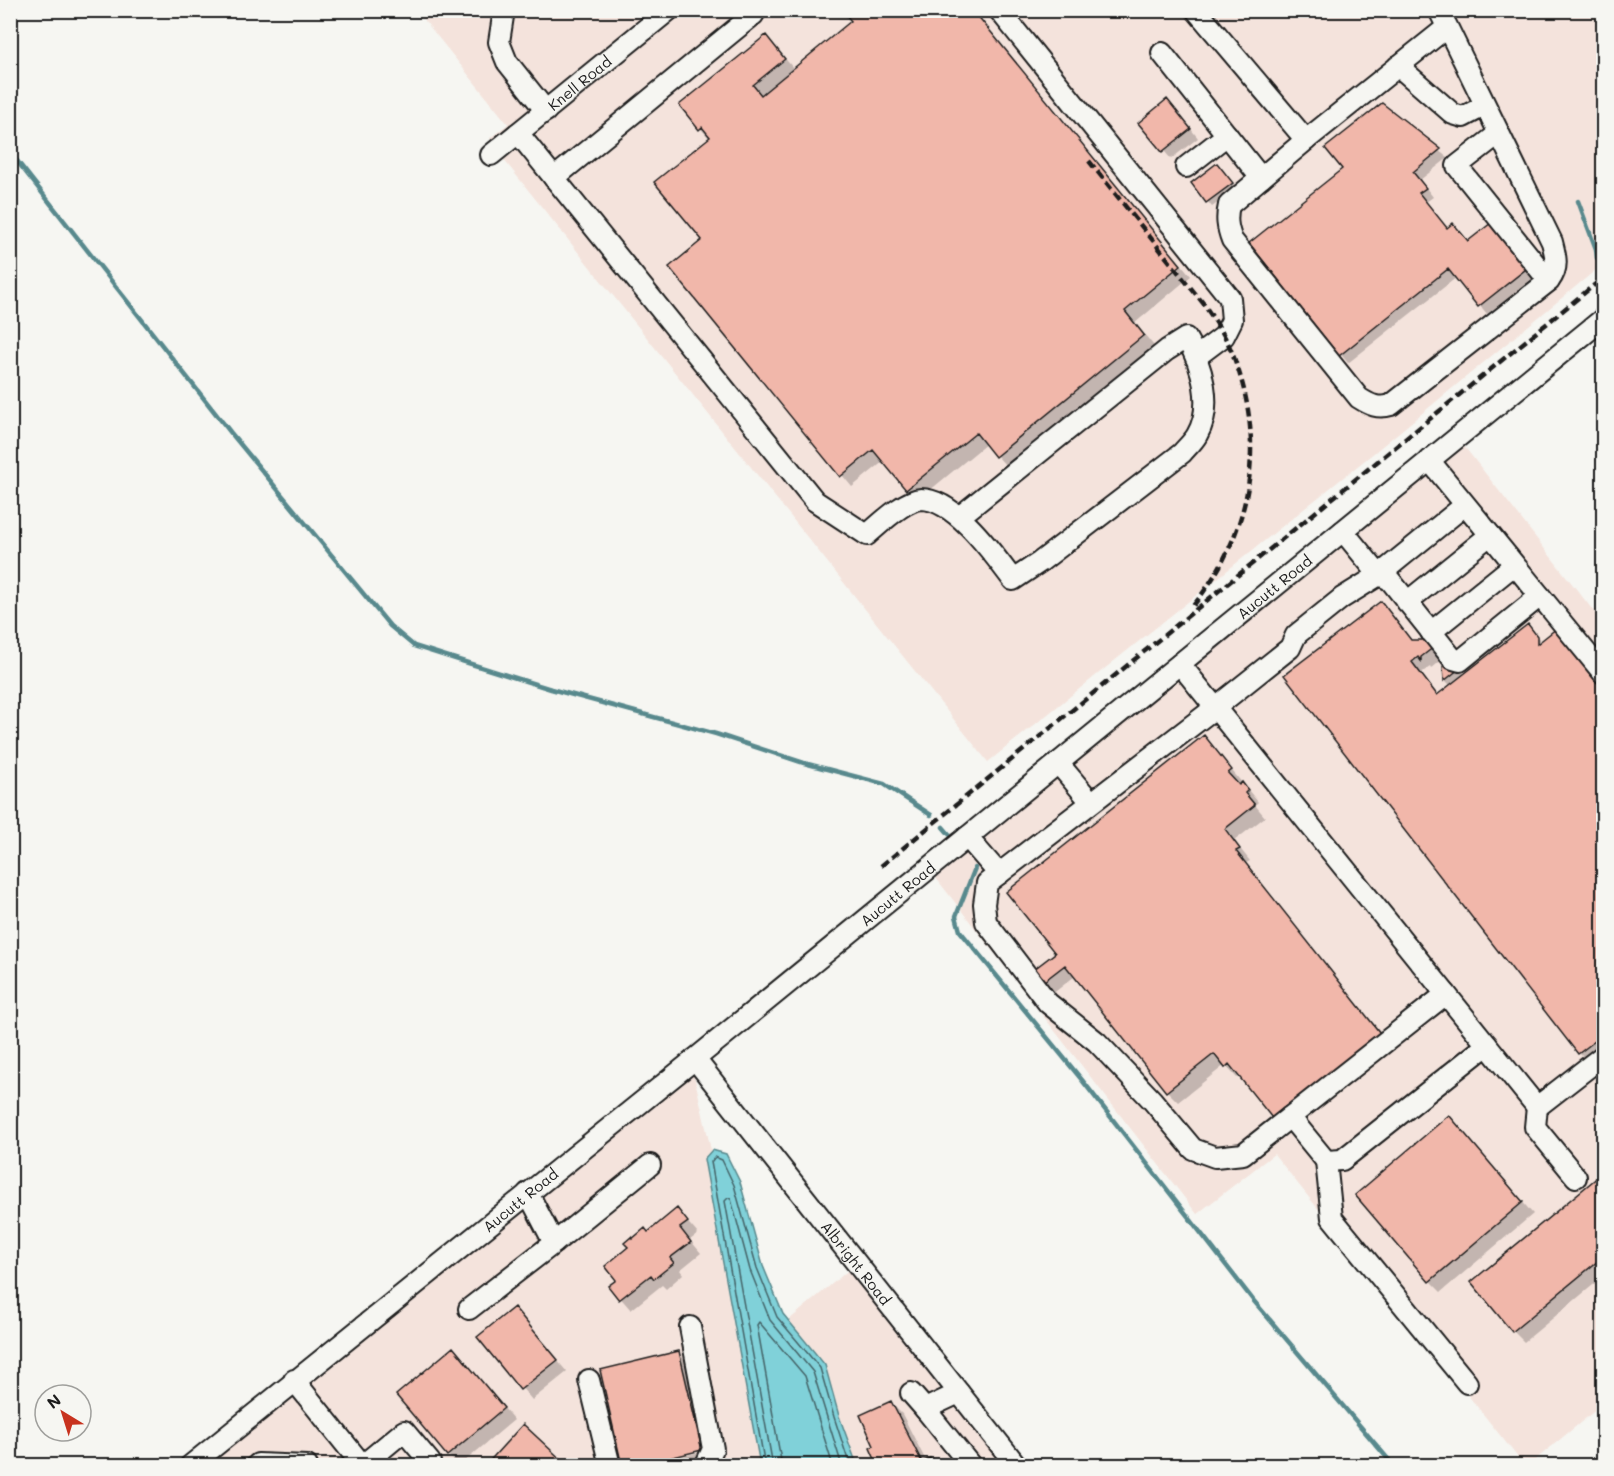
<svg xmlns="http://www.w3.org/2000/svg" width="1614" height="1476" viewBox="0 0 1614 1476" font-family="Mali,sans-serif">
<rect width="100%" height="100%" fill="#f6f6f2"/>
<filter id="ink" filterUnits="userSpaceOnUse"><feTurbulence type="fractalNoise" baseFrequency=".0167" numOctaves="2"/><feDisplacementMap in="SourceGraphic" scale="12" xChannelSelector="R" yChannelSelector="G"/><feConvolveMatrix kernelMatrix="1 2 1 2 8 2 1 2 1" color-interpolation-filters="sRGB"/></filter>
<g filter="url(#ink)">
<!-- built -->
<path fill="#f4e3dc" d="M417,11H1603V264L1375,452L988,762L504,160L490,138L508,124Z
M1463,445L1603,623V1404L1529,1465H1524L1274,1154L1197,1214L936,878Z
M693,1071L751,1325L772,1465L205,1466Z
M851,1268L1007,1465H847L828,1386L789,1320Z"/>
<!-- water -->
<path fill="#80d1d9" stroke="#58898d" stroke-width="1.5" d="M712,1150L726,1154L740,1182L763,1266L783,1314L825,1365L839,1416L857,1465H760L704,1159Z"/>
<!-- shadow -->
<path fill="#0003" fill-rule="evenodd" d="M973,10L1191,276L1135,323L1154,346L1007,467L986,444L918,500L884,461L852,487L671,268L704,241L710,139L681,106L766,37L795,70Z
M1382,105L1448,158L1420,180L1433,197L1426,202L1448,229L1453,225L1469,243L1499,233L1533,278L1487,314L1457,277L1348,363L1251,243L1344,169Z
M1175,109L1198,138L1171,159L1140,123Z
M1222,170L1237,189L1212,207L1193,183Z
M1380,603L1413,642L1438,644L1465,675L1528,626L1542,642L1604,676V1053L1590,1064L1579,1053ZM1444,658L1449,663L1445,667V680L1451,686L1439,696L1421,673L1430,667L1431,669Z
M1204,737L1258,802L1255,805L1265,817L1234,841L1250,861L1246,863L1390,1044L1284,1128L1240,1075L1237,1078L1225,1065L1178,1102L1167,1091L1075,976L1051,995L1040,984L1057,953Z
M1449,1117L1533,1214L1441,1292L1430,1281Z
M1604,1183V1276L1524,1342L1513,1331Z
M677,1210L698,1234L690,1240L701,1253L680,1270L683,1274L666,1289L662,1285L631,1310L610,1286L618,1280L632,1240L648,1233Z
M514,1309L567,1372L532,1400L479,1337Z
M678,1353L689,1364L709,1447L631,1466Z
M464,1360L514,1420L459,1466L448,1455Z
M891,1403L902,1414L926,1461L929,1460L935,1466H880L876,1447Z
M709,1450L712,1461L693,1466H644Z"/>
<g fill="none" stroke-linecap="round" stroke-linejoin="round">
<!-- shore -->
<path stroke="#446468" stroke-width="1.5" d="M765,1466L711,1162L715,1157L722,1160L734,1185L757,1268L777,1317L820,1368L834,1417L850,1466
M773,1466L725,1201L728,1198L731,1199L750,1270L770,1320L813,1372L842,1466
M782,1466L757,1325L759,1322L805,1376L833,1466"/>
<!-- stream -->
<path stroke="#58898d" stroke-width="4.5" d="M10,152L231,433L390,626L414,646L551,689L716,734L804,763L884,784L931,815
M1578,201L1596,249L1597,258
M943,827L949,834
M975,868L956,916L960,931L1082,1080L1253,1300L1394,1466"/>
</g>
<!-- building -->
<path fill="#f1b7aa" stroke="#1c1c1c" stroke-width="1.5" d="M842,10H973L1181,265L1125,311L1144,335L995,457L976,433L906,490L873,450L840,477L669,267L702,240L654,182L710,137L702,127L699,130L679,105L766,35L785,59L753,85L761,95L851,21Z
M1167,99L1191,129L1162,152L1138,123Z
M1382,103L1441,149L1413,172L1426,188L1419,193L1447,228L1453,223L1468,241L1491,223L1526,269L1478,307L1448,269L1339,356L1249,243L1342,169L1325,148Z
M1217,163L1233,183L1206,203L1191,183Z
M1381,601L1411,640H1425V637L1429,642H1438L1459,669L1444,681L1443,666L1451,660H1441L1443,659L1434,647L1421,657V661L1418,657L1412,662L1437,695L1528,624L1537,636V644L1562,624L1604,677V1034L1578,1054L1284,675Z
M1204,735L1232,770L1228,773L1239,785L1242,782L1248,790L1245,793L1255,805L1225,829L1240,849L1236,851L1380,1033L1272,1118L1229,1064L1225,1068L1214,1054L1166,1092L1065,965L1039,985L1029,973L1055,953L1006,892Z
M1449,1115L1523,1202L1429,1282L1355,1195Z
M1599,1176L1604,1181V1256L1512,1332L1471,1282Z
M677,1208L688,1222L680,1228L691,1242L670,1258L674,1263L654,1279L651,1275L619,1300L608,1286L616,1280L605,1266L628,1247L624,1243L631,1237L632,1239L645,1228L648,1232Z
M514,1307L558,1360L520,1390L477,1337Z
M453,1347L504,1408L447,1456L396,1395Z
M679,1351L702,1450L637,1466H622L600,1370Z
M891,1401L922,1462L930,1458L933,1466H878L870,1448L874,1446L860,1415Z
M523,1424L568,1466H485Z"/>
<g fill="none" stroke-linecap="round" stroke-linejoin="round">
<!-- minor casing -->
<g stroke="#1c1c1c" stroke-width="24">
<g id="minor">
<path d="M504,10L499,42L507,62L546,111"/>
<path d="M999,10L1230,298L1232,320L1224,336L1196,357"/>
<path d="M1196,10L1306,140"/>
<path d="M1439,10L1552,242C1556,257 1559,268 1549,281L1391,405C1378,409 1370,405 1359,398L1232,240C1227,227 1226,218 1229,205L1306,140L1446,28"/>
<path d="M1162,53L1261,178"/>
<path d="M1398,66L1453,114L1463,117L1484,106"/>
<path d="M518,133L815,501L867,535C880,524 904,500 921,499C955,499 994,555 1013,580L1040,562L1182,453C1187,447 1193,442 1197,435C1214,406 1202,364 1186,338L1167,350L959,517"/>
<path d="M1498,134L1457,166L1549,281"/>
<path id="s1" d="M491,155L669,10"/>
<path d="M1186,167L1227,135"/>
<path d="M554,178L753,15L756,10"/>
<path d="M1429,460L1604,674"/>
<path d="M1343,531L1379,575L1390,580L1453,659L1460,661L1540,596"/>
<path d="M1407,602L1490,535"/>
<path d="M1431,632L1514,565"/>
<path d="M1180,664L1537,1107L1604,1055"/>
<path d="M1058,763L1091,802"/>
<path d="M967,837L999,874"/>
<path d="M1446,994L1243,1154L1215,1157L1193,1149L1152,1100L1097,1042L1048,1003L986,922L984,904L987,883L1216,707L1290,648L1296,635L1342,598L1379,575L1465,505"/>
<path id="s2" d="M695,1059L1017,1466"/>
<path d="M1537,1107L1535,1127L1576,1177"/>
<path d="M1290,1117L1326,1161L1342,1160L1487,1045"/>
<path d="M1326,1161L1332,1218L1467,1383"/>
<path d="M554,1243L650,1165"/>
<path d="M469,1309L554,1243L528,1193"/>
<path d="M690,1327L713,1449L705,1466"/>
<path d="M294,1380L363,1466"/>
<path d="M589,1380L610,1466"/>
<path d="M911,1393L925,1409"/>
<path d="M959,1393L925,1409L971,1466"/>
<path d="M363,1465L404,1431L430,1462L427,1466"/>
<path id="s3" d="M190,1466L695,1059L1604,318"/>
<path d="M256,1466L258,1464L307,1466"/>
</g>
</g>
<!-- minor -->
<use href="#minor" stroke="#f6f6f2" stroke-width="20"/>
<!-- rail -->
<path stroke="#1c1c1c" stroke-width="4.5" stroke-dasharray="9 4.5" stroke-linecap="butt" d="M1089,161L1203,303C1213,318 1224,333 1231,350C1268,440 1253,533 1192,607
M881,866L1604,277"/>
</g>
</g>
<g text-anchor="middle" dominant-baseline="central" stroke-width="6" stroke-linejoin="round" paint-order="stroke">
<!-- street labels -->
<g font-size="15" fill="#1c1c1c" stroke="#f6f6f2">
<text stroke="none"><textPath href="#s1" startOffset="114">Knell Road</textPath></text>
<text stroke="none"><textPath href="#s3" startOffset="1396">Aucutt Road</textPath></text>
<text stroke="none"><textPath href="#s3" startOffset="910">Aucutt Road</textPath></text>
<text stroke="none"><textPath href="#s3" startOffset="424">Aucutt Road</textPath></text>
<text stroke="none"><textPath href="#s2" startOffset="260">Albright Road</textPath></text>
</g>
</g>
<!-- margin -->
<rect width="1614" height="1476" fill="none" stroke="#f6f6f2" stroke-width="36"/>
<rect x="18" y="18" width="1578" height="1440" fill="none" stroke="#1c1c1c" stroke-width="2" filter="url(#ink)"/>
<!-- north arrow -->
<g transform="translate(63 1413) rotate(322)"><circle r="28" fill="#f6f6f2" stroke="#9f9f9c" stroke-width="1.5"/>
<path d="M0-4.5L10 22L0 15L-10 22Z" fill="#c8321e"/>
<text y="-9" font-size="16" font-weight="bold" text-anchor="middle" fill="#1c1c1c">N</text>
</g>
</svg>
